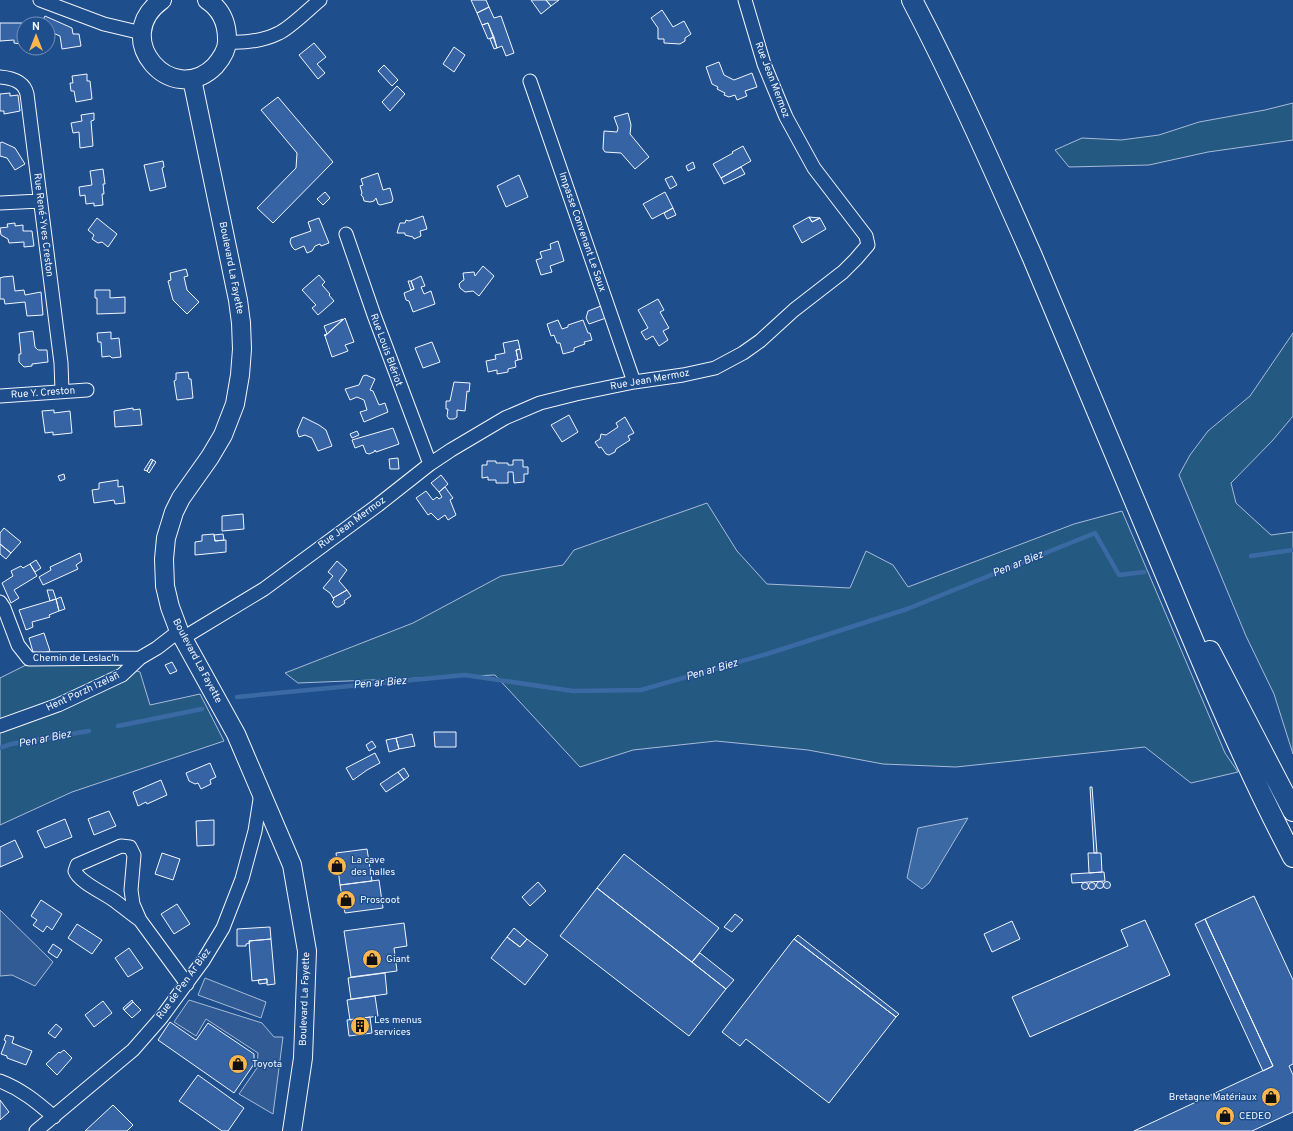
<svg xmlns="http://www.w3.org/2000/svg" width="1293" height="1131" viewBox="0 0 1293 1131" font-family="Overpass,sans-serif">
<rect width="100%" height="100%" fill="#1f4e8c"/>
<!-- green -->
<path fill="#245a82" stroke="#a8bbd7" d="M1293,103V140L1208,152L1149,165L1069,167L1055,150L1082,138L1121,140L1159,135L1199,122L1265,110Z
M1293,333V416L1273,440L1231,483L1236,503L1271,535L1293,532V754L1274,694L1246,636L1179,475L1190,455L1208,431L1250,396Z
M707,503L737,551L767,584L850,588L866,551L893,565L908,587L1074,524L1122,511L1225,753L1238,772L1191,783L1145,747L956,767L883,764L808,750L716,741L633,750L580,767L495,675L298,683L285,673L413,623L501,576L563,565L574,550Z
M26,665H118L140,672L150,705L200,694L224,741L72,792L0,825V678Z"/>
<!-- parking -->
<path fill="#305b95" stroke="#a8bbd7" d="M0,910L53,962L35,986L12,975L0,976Z
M205,978L266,1002L261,1018L198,995Z
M189,1000L262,1023L274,1037H283L273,1114L239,1094L257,1068L258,1053L206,1019L196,1036L174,1022Z"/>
<!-- water -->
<path fill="#3b69a3" stroke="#a8bbd7" d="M968,818L929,883L922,889L907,878L918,828Z"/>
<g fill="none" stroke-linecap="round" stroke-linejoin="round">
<!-- stream -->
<path stroke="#3b69a3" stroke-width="4.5" d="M1251,556L1293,550
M237,697L465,675L573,691L641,690L770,653L907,609L1095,533L1119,575L1144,572
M118,726L202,709
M0,748L11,744L89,731"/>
</g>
<!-- building -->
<path fill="#3563a3" stroke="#f2f6ff" d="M471,0H486L489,7L477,13Z
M531,0H546L551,6L541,14Z
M546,0H559L551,6Z
M489,7L494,18L501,16L514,53L506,56L502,46L497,48L488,23L482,25L477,13Z
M662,10L673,27L684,21L691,34L685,38V41L680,44L664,43V39H658V28L651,18Z
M45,16L72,28L73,34H79L81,46L62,49L60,36L48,31V24H41Z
M0,23H22L21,44L14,43V40L0,41Z
M488,23L494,37L488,39L482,25Z
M494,37L497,48L494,49L490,39Z
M314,43L326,57L317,64L325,73L318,79L299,55Z
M454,47L465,55L454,72L443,64Z
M719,62L724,75L734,80L752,73L757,87L745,91L747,96L737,100L735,95L729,97L724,95L725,93L717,89L718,87L712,84L706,67Z
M384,65L398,80L392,86L378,71Z
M87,74V81H90L92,99L76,102L74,91H71L70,83H73L72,76Z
M397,86L405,94L390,111L382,102Z
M10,93V96L18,95L20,111L4,114V111H0V94Z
M278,97L333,162L273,223L257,208L296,168L297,153L261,110Z
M94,113V120L91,121L93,146L80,148L79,132L73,133L71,123L82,121L81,115Z
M628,113L631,125L630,134L649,157L635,169L621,153L605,152L603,149L604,131L617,132L618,128L614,117Z
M2,142L15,148L25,164L15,170L7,158L0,156V143Z
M743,146L751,161L721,178L713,164L733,153L732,152Z
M163,161L164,167L162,168L166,187L150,191L144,165Z
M693,162L695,168L688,171L686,166Z
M741,167L745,174L724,184L721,178Z
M103,169L105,184H103L104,194H102L103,205L94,206V203L86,204L85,195L80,196L79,187L92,185L90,171Z
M378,173L383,190L390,188L393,199L392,202L380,205L378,204L376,198L374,201L370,202L364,201L363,197L361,195L362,193L360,186L363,185L361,179Z
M519,175L528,197L506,207L497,186Z
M672,176L677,185L670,189L665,179Z
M325,192L330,198L323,205L317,199Z
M665,192L673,208L652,219L643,204Z
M673,208L676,215L667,219L664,213Z
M423,216L427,229L420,231L421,236L414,239L413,237L405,235V233H397L400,223H405L406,220L409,221Z
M809,217L820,218L812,222Z
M809,217L812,222L820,218L826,229L802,243L793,226Z
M97,218L117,234L108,247L102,242L98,243L92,239L94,235L88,230Z
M319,218L329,243L321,246L320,244L315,246L312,251L307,253L304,246L295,250L292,247L290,242L291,238L311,231L308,222Z
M15,223V226L23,225V231H32L34,246L24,247V242L9,243L8,239L1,235L0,228L8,227L7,224Z
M558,241L564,261L550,266L552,272L541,275L536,260L542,258L540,252L551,249L550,244Z
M483,266L494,276L479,296L473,291L465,292L460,288L459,284L462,281L464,280L463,273L474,272L475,276Z
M186,269L188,276L184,277L187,290L199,302L187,314L173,300L168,281L171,280L170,273Z
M319,275L325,282L322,285L330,294L329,295L334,301L318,315L312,308L316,305L302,290Z
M13,276L15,291L24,290L25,295L41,292L43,315L27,316L25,302L5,304L4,299H0V278L3,277Z
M421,276L425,286L421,287L424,294L431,291L435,304L413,312L409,301L406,300L404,293L414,289L411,281Z
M408,281H411L414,289L411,290Z
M95,290H110V298L125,297V313L97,314V298H95Z
M658,299L664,310L660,312L669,328L663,331L668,340L659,346L653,336L646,340L641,332L648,328L638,310Z
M601,306L606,318L589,324L586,318L588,311Z
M345,318L354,342L345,345L348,351L332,357L325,336Z
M343,319L325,336L324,335L327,334L324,326Z
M558,320L562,329L568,327V325L583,320L588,333H590L592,340L584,342L585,344L574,348V351L563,354L560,343H557L554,335L551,336L547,324Z
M33,331L35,347L38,350H47L48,362L32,364V366L24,367L19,362V354H21L19,333Z
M111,332V339L119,338L121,357L112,358L110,356L102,357L101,342H98L97,333Z
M518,340L520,349L516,350L518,360L515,361L516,367L508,369V372L497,374V370L488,372L486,361L496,359L495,355L505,353L503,343Z
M432,342L440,362L423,368L415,348Z
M520,349L522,359L518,360L516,350Z
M188,372L189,379H191L193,398L177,400L174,381L176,380V373Z
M366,375L375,379L370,390L373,391L379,405L385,403L388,412L364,422L360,412L367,410L364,400L357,397L350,400L345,389L359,385L363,376Z
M454,382L470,383L469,392L467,391L465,411L457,410V417L454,419H449L447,416L448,409H446V401H450Z
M133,408V410L140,409L142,425L115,427L114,411Z
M54,410V413L70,411L72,433L53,435V432L45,433L42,411Z
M569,415L578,432L562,442L551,425Z
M303,417L319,425L326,430L332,446L318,451L312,438L305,435L299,437L297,431Z
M625,417L634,433L628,436L630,440L616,449L615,452L609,455L606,454L601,447L599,448L595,442L600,439L601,434L606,435L618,427L616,423Z
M393,428L399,444L376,452L375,450L374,452L369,454L366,453L363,445L355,448L352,440Z
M357,431L359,435L352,438L350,434Z
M398,458L399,469H390L389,459Z
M151,459L153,460L147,471L144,470Z
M153,460L156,462L149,473L147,471Z
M513,460H523V467H528V474H524V482L514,483L513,472H508V483H496V480H488V477L482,478V465H487V461H496V463H508V465H513Z
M64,474L65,479L60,481L58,476Z
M441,475L448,484L439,492L431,483Z
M118,480V487L123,486L125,503L115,504L114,500L94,503L92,490L99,489V483Z
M445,487L453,498L450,500L456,515L448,520L445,515L438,520L431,513L428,515L416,498L426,491L433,500L437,497L439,499L442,497L439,492Z
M243,514L244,529L222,531V516Z
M4,528L21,542L11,553L0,544V533Z
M214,534L215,541L226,540V552L195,555V542L202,541V535Z
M223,534L224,540L215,541L214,535Z
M0,544L11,553L6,559L0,554Z
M80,553L82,561L76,565L78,569L43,585L39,577L51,570L50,567Z
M36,560L41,568L35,572L30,564Z
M337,561L347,570L339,581L347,590L333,598L330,593L323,588L333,576L328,572Z
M30,564L37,576L14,590L19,598L11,603L2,583L13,576L11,571L21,566L23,568Z
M47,590H53L56,599L50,601Z
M347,590L351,596L344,601L345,603L339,607H336L332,602L334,600L333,598Z
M61,597L65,609L59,611L56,599Z
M56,599L59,611L49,615L50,617L32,622L33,627L26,630L19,610Z
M44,633L50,651L44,653L33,652L29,638Z
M172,662L177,671L170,674L165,665Z
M434,732H456V747H435Z
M412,734L415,746L399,749L396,738Z
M396,738L399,749L389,752L386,740Z
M372,741L376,747L369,751L366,745Z
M375,753L380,763L367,770L353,780L346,768Z
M210,763L216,777L210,780L211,784L201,789L198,783L195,784L189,781L186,773Z
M404,768L409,776L404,780L398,772Z
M398,772L404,780L386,792L380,784Z
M161,780L167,795L147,804L146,802L138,806L133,792Z
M1090,787H1092L1097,853H1094Z
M109,811L116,826L94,835L88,819Z
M65,819L72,837L45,848L37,831Z
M214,820V845L197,846L196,821Z
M15,840L23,857L0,867V847Z
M367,849L372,881L340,885L336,853Z
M162,853L180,859L173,880L155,874Z
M1088,853H1101L1102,872L1089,873Z
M624,854L719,928L692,962L597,888Z
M1104,872L1105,881L1072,883L1071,874Z
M379,880L383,908L345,913L340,885Z
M1103.5 885a3.5 3.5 0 1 1 7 0a3.5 3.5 0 1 1-7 0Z
M1096.5 885a3.5 3.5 0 1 1 7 0a3.5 3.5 0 1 1-7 0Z
M538,882L546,891L530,906L522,897Z
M1088.5 886a3.5 3.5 0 1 1 7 0a3.5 3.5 0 1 1-7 0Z
M1081.5 886a3.5 3.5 0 1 1 7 0a3.5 3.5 0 1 1-7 0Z
M597,888L726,989L689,1036L560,936Z
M1254,896L1293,980V1064L1289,1066L1293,1075V1112L1252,1131H1134L1273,1066L1205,919Z
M41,900L62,914L52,930L47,926L43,932L33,925L37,920L31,916Z
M177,904L190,924L174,934L161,914Z
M735,914L743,920L732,932L724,927Z
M1205,919L1273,1066L1263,1071L1195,924Z
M1145,920L1170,975L1030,1037L1012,997L1128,946L1121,930Z
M1012,921L1020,939L992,952L984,934Z
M404,923L407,946L394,948L397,971L351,977L344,931Z
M77,924L102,940L92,954L68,938Z
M270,927L271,939L249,941L250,943L246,944V946H237V929Z
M514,928L527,939L520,947L507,937Z
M798,935L899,1014L896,1017L794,939Z
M507,937L520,947L527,939L548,955L525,985L491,958Z
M271,939L275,984L267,985V979L252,981L249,941Z
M794,939L896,1017L829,1103L746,1039L740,1046L722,1032Z
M53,944L62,950L57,958L48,952Z
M129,948L143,968L128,977L115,958Z
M700,953L734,980L726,989L692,962Z
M385,973L387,994L351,999L348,978Z
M267,979V983L259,984L258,980Z
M375,996L378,1016L350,1020L347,1000Z
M132,1000L133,1002L124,1010L123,1008Z
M103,1001L112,1013L94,1027L85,1015Z
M133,1002L141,1010L132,1018L124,1010Z
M370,1017L372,1033L349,1036L347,1020Z
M170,1022L196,1040L208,1023L254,1054V1064L234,1093L158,1040Z
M56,1024L62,1029L55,1038L48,1033Z
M6,1035L14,1037L12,1043L32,1051L26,1065L7,1058V1056L1,1054L6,1041L4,1040Z
M64,1050L72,1058L57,1075L46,1064L59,1052L60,1053Z
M198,1075L244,1108L228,1131H222L179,1101Z
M0,1100L9,1112L0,1120Z
M113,1105L133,1125L127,1131H85Z"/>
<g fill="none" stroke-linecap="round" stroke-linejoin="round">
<!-- street casing -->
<g stroke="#f2f6ff" stroke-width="15">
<path id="street" d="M40,0L104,24L142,33
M227,42C245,43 263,41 279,33C290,28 309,9 320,0
M0,77C12,78 24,81 27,94L61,363L62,391
M530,81L634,382
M0,203L40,201
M346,234L374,315L430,464
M0,396L87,390
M0,602L4,608L18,645L29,659L140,658
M183,638L264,589L378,505L430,464L451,450L505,418L540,403L576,394L634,382L683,375L715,368L743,353L760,341L794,310L843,272L856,259L868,245L866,236L814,168L786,117L764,64L745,0
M0,726L58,705L122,675L140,658L157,648L179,631
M140,920C131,914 123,907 115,901C104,893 79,882 75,871L77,865L121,846L130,847L134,855L131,890L133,904L140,920L187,984
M0,1081C21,1089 37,1102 54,1117
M36,1131L133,1050L161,1018L203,961L223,928L242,879L255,831L261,793"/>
</g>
<!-- secondary casing -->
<g stroke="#f2f6ff" stroke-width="20">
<path id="secondary" d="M162,0C109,38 172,109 215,66C221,59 228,49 227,39C227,23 221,9 207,0
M192,79L238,300L241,323L242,349L240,375L235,404L223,435L210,457L181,498L174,512L166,538L164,559L165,586L170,607L179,631L236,734L292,865L307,951L303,1058L292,1131"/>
</g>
<!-- primary casing -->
<g stroke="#f2f6ff" stroke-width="22">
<path id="primary" d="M912,0C956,84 994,170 1032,256C1073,353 1114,450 1154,547C1198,652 1240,757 1293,857
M1210,651L1293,811"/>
</g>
<!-- street -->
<use href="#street" stroke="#1f4e8c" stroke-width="13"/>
<!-- secondary -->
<use href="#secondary" stroke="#1f4e8c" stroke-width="18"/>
<!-- primary -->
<use href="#primary" stroke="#1f4e8c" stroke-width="20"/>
</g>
<!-- icons -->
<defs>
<g id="shop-disc" transform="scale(1)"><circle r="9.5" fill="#ffb74d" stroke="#1f4e8c"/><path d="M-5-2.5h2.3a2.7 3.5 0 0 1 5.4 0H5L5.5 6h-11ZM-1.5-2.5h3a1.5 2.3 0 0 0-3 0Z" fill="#111"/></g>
<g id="building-disc" transform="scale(1)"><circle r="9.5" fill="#ffb74d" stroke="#1f4e8c"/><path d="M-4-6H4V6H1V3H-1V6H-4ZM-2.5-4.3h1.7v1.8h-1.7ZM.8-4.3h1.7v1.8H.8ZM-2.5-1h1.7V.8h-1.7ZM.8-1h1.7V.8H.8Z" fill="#111"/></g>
</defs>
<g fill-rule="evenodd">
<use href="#shop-disc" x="337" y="866"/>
<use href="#shop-disc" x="346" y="900"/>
<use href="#shop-disc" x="372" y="959"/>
<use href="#building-disc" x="360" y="1026"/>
<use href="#shop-disc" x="238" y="1064"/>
<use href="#shop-disc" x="1271" y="1097"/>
<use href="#shop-disc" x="1225" y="1116"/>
</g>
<g text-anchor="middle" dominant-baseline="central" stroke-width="3" stroke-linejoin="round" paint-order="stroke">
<!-- street labels -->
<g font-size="10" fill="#f2f6ff" stroke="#1f4e8c">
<text transform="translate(772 80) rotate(69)">Rue Jean Mermoz</text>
<text transform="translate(43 225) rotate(83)">Rue René-Yves Creston</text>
<text transform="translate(582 232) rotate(71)">Impasse Convenant Le Saux</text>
<text transform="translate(231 268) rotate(79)">Boulevard La Fayette</text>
<text transform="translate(386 350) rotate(70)">Rue Louis Blériot</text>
<text transform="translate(650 380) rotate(-10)">Rue Jean Mermoz</text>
<text transform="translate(43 393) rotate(-4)">Rue Y. Creston</text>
<text transform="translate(352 523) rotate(-36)">Rue Jean Mermoz</text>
<text x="76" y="658">Chemin de Leslac'h</text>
<text transform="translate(197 661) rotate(62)">Boulevard La Fayette</text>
<text transform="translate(83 692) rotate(-25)">Hent Porzh Izelañ</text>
<text transform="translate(184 984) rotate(-54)">Rue de Pen Ar Biez</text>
<text transform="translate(305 999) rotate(-88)">Boulevard La Fayette</text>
</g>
<!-- poi labels -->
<g font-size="10" fill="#f2f6ff" stroke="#1f4e8c" text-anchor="start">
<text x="351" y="860">La cave<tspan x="351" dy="12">des halles</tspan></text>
<text x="360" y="900">Proscoot</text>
<text x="386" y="959">Giant</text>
<text x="374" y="1020">Les menus<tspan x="374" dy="12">services</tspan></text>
<text x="252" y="1064">Toyota</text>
<text x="1257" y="1097" text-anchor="end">Bretagne Matériaux</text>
<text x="1239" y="1116">CEDEO</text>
</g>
<!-- water labels -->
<g font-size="11" font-style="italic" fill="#f2f6ff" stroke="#1f4e8c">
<text transform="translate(1018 564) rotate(-22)">Pen ar Biez</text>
<text transform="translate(712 670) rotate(-16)">Pen ar Biez</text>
<text transform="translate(380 683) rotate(-5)">Pen ar Biez</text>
<text transform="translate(45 739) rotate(-11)">Pen ar Biez</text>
</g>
</g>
<!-- north arrow -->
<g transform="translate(36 36)"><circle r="19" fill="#1f4e8c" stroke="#7391ba"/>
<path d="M0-3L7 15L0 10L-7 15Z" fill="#ffb74d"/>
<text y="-6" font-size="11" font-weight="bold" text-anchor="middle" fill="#f2f6ff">N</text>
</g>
</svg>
